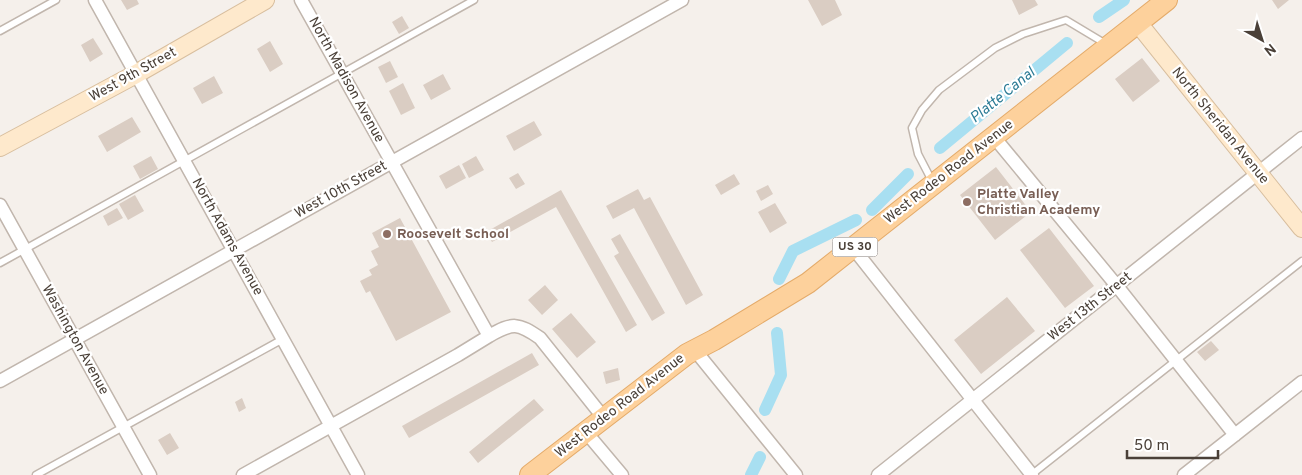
<svg xmlns="http://www.w3.org/2000/svg" width="1302" height="475" viewBox="0 0 1302 475" font-family="Overpass,sans-serif">
<rect width="100%" height="100%" fill="#f5f0eb"/>
<g fill="none" stroke-linecap="round" stroke-linejoin="round">
<!-- canal -->
<path stroke="#a8dff1" stroke-width="12" d="M1099,17L1124,0
M940,148L1067,43
M872,210L908,174
M779,279L793,251L856,220
M765,410L781,375L777,333
M751,475L760,457"/>
</g>
<!-- building -->
<path fill="#dacdc3" d="M121,0H137L139,4L127,10Z
M808,0H835L842,15L822,26Z
M1012,0H1035L1038,5L1019,15Z
M1272,0H1289L1278,9Z
M402,16L409,28L399,34L392,22Z
M93,38L103,54L90,62L81,45Z
M270,41L283,64L270,72L257,49Z
M1142,58L1160,81L1133,102L1115,79Z
M390,61L398,77L386,83L378,67Z
M443,74L451,89L431,100L423,85Z
M214,76L223,93L202,104L193,88Z
M403,83L415,108L401,115L389,91Z
M132,117L141,132L107,152L98,136Z
M534,121L542,135L514,151L506,136Z
M151,156L158,169L140,179L133,166Z
M476,156L484,170L469,178L462,164Z
M459,165L466,178L446,189L439,176Z
M996,167L1031,212L995,240L960,195Z
M518,173L525,184L516,189L509,178Z
M734,174L740,184L721,195L715,185Z
M768,185L773,194L761,201L756,191Z
M638,189L644,200L650,197L703,295L686,305L634,208L613,219L606,206Z
M561,190L637,325L626,332L556,207L492,242L486,232Z
M135,195L144,211L128,220L119,204Z
M775,203L787,223L770,233L758,212Z
M117,208L123,218L108,226L103,216Z
M400,218L451,312L396,341L370,291L366,293L360,281L372,275L369,270L378,265L371,251L379,247L372,233Z
M1049,228L1094,286L1065,308L1020,250Z
M620,234L665,313L652,321L614,256L619,253L611,239Z
M545,285L558,300L542,315L528,300Z
M1007,297L1035,331L981,374L954,340Z
M571,313L596,342L577,358L552,329Z
M1211,341L1219,350L1205,361L1197,352Z
M532,353L539,365L409,438L402,426Z
M618,368L620,380L606,384L603,372Z
M242,398L246,408L239,412L235,402Z
M534,399L544,410L478,463L469,452Z
M170,433L179,448L167,455L158,440Z"/>
<g fill="none" stroke-linecap="round" stroke-linejoin="round">
<!-- lane casing -->
<g stroke="#c1b6ad" stroke-width="9">
<path id="lane" d="M0,31L56,0
M932,181L918,154L912,128L922,110L939,90L995,48L1023,34L1066,20L1106,44
M0,263L474,0
M36,475L283,339
M1031,475L1302,261"/>
</g>
<!-- street casing -->
<g stroke="#c1b6ad" stroke-width="15">
<path id="street" d="M95,0L358,475
M301,0L489,336C513,322 518,323 540,338L603,417
M994,137L1117,286L1235,435
M0,205L150,475
M854,249L1032,475
M694,349L796,475
M0,381L682,0
M585,431L622,475
M243,475L458,355L489,336
M878,475L1302,138
M1184,475L1302,382"/>
</g>
<!-- secondary casing -->
<g stroke="#d8be9e" stroke-width="20">
<path id="secondary" d="M1138,23L1302,228
M0,147L136,74L265,0"/>
</g>
<!-- primary casing -->
<g stroke="#e4ab6a" stroke-width="22">
<path id="primary" d="M530,475L687,354L714,340L808,283L1167,0"/>
</g>
<!-- lane -->
<use href="#lane" stroke="#fff" stroke-width="6"/>
<!-- street -->
<use href="#street" stroke="#fff" stroke-width="12"/>
<!-- secondary -->
<use href="#secondary" stroke="#fee9cc" stroke-width="18"/>
<!-- primary -->
<use href="#primary" stroke="#fdd19c" stroke-width="20"/>
</g>
<!-- markers -->
<g fill="#8d6e63" stroke="#fff" stroke-width="2">
<circle cx="967" cy="202" r="5"/>
<circle cx="387" cy="234" r="5"/>
</g>
<g text-anchor="middle" dominant-baseline="central" stroke-width="4.5" stroke-linejoin="round" paint-order="stroke">
<!-- shield labels -->
<rect fill="#fff" stroke="#807974" stroke-width="1" x="832.5" y="237.5" width="45" height="19" rx="4"/>
<g font-size="12" font-weight="bold" fill="#4a4038">
<text x="855" y="247">US 30</text>
</g>
<!-- street labels -->
<g font-size="14" fill="#4a4038" stroke="#fff">
<text transform="translate(133 75) rotate(-29)">West 9th Street</text>
<text transform="translate(346 80) rotate(61)">North Madison Avenue</text>
<text transform="translate(1220 126) rotate(51)">North Sheridan Avenue</text>
<text transform="translate(949 172) rotate(-38)">West Rodeo Road Avenue</text>
<text transform="translate(341 190) rotate(-29)">West 10th Street</text>
<text transform="translate(227 237) rotate(61)">North Adams Avenue</text>
<text transform="translate(1090 307) rotate(-38)">West 13th Street</text>
<text transform="translate(75 340) rotate(61)">Washington Avenue</text>
<text transform="translate(620 406) rotate(-38)">West Rodeo Road Avenue</text>
</g>
<!-- education labels -->
<g font-size="14" font-weight="bold" fill="#785e54" stroke="#fff" text-anchor="start">
<text x="977" y="194">Platte Valley<tspan x="977" dy="16">Christian Academy</tspan></text>
<text x="397" y="234">Roosevelt School</text>
</g>
<!-- water labels -->
<g font-size="15" font-style="italic" fill="#2b7b95" stroke="#fff">
<text transform="translate(1003 96) rotate(-39)">Platte Canal</text>
</g>
</g>
<!-- north arrow -->
<g transform="translate(1262 40) rotate(141)" stroke="#ffffff" stroke-width="4" paint-order="stroke">
<path d="M0-4L9 19L0 12L-9 19Z" fill="#4a4038"/>
<text y="-8" font-size="14" font-weight="bold" text-anchor="middle" fill="#4a4038">N</text>
</g>
<!-- scale -->
<path d="M1127 450v8h91v-8" fill="none" stroke="#4a4038" stroke-width="2.5"/>
<text x="1134" y="450" font-size="15" fill="#4a4038" stroke="#ffffff" stroke-width="4" paint-order="stroke">50 m</text>
</svg>
